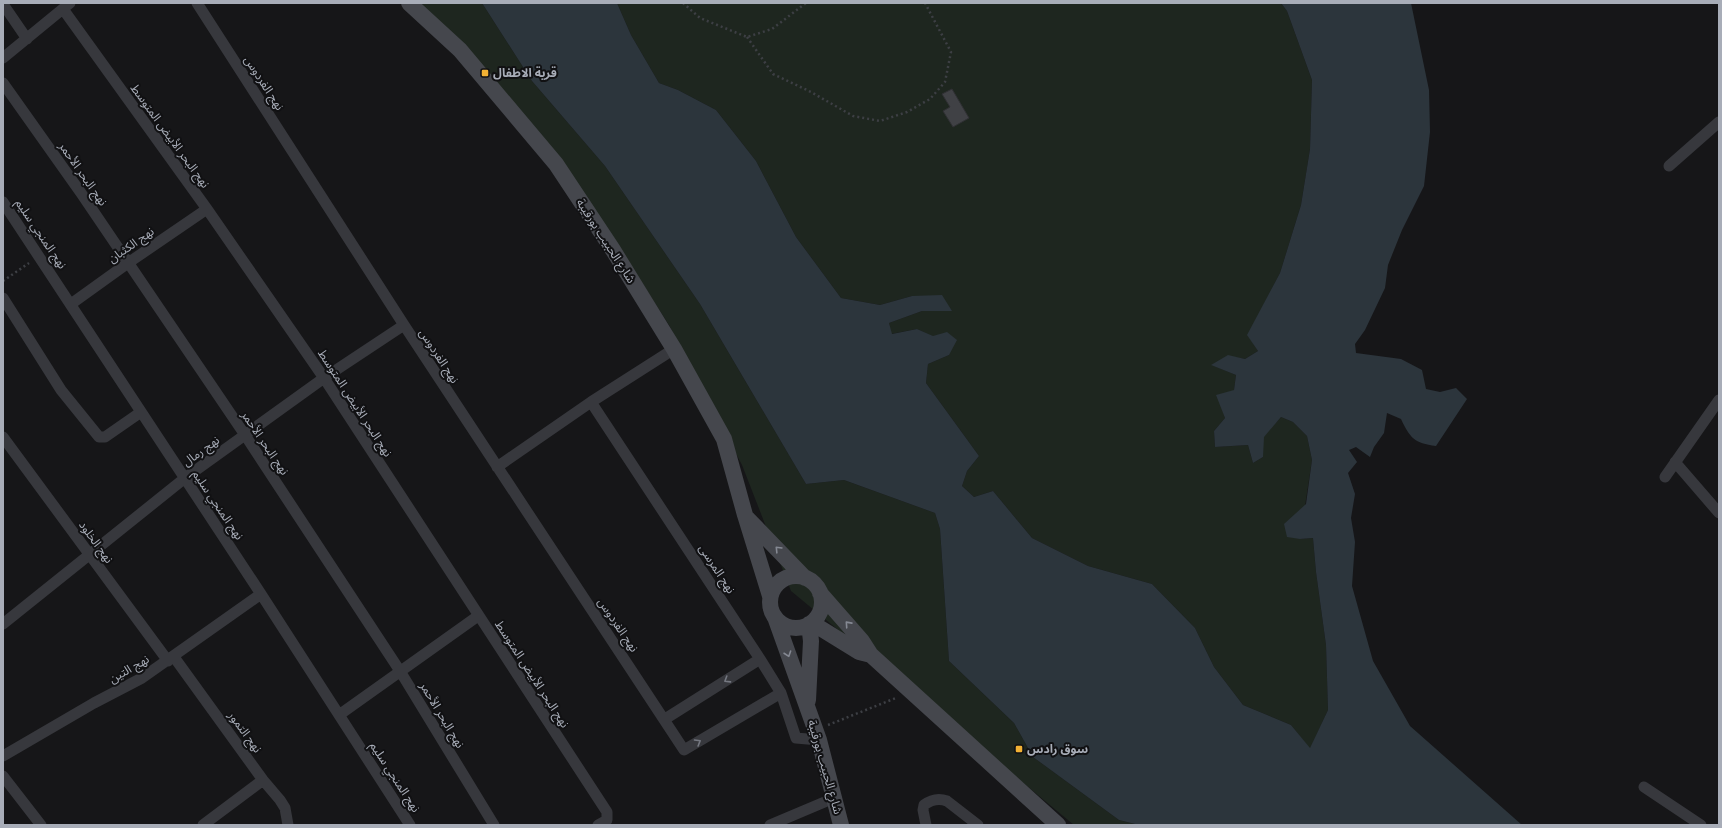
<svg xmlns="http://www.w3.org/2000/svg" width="1722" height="828" viewBox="0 0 1722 828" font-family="Raleway,'Noto Sans Arabic',sans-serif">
<rect width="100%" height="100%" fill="#161618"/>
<!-- green -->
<path fill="#1e261f" d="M415,3H482L532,81L605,166L700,304L806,484L844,480L935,513L940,529L949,661L1014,723L1033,757L1119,820L1139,825H1074L791,591L742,465L669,325L620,249Z
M617,3H1281L1287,11L1312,80L1310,149L1301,205L1280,273L1248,335L1258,351L1245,359L1228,356L1212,365L1236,375L1234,390L1222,408L1225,418L1214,431L1215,447L1248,445L1253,463L1263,457V437L1281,417L1293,422L1307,436L1312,460L1300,539L1313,538L1316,572L1326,645L1328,710L1310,749L1291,725L1243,705L1214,667L1195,628L1152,584L1088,566L1032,538L993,491L974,497L962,486L967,471L979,456L926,383L928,364L949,355L932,336L917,329L891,334L889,323L922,311H952L912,296L880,305L841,298L796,237L756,161L716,110L678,90L659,83L631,35Z"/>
<!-- water -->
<path fill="#2c353c" d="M482,3H617L631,35L659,83L678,90L716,110L756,161L796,237L841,298L880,305L912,296L942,295L952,311H922L889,323L892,334L917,329L933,336L947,332L957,340L949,355L928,364L926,383L979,456L967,471L962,486L974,497L993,491L1032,538L1088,566L1152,584L1195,628L1214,667L1243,705L1291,725L1310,748L1328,710L1326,645L1316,572L1313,538L1300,539L1287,537L1284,524L1306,504L1312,460L1307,436L1293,422L1281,417L1264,437L1263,457L1253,463L1248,445L1215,447L1214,431L1225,418L1216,395L1234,390L1236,375L1211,365L1228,355L1245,359L1258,351L1247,335L1280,273L1301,205L1310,149L1312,80L1287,11L1281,3H1411L1429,90L1430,132L1424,186L1402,230L1388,265L1385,288L1365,330L1355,344L1356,353L1401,359L1422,370L1426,389L1440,392L1456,388L1467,399L1436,446C1414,443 1410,438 1401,419L1387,413L1384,433L1374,447L1370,457L1356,447L1349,450L1357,462L1348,473L1355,494L1351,518L1355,542L1352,586L1373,661L1410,726L1522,825H1139L1119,820L1033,757L1014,723L949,661L940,529L935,513L844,480L806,484L700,304L605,166L532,81Z"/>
<!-- building -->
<path fill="#404145" stroke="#303034" d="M952,89L969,118L953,127L943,111L950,107L942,94Z"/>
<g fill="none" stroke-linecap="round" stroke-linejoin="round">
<!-- path -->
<path stroke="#3d3f44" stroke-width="2.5" stroke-dasharray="2 3" stroke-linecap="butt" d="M683,3L700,18L747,37L772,29L806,3
M747,37L773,74L811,92L853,116L880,121L907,112L930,99L945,82L951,52L925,3
M3,281L29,263
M828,725L896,698"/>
<!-- street -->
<path stroke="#37383d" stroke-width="11" d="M197,3L404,325L684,750L781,693
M3,4L27,39
M63,9L207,209L324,378L607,812V820L598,825
M3,58L70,3
M3,83L81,193L245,435L400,671L494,825
M1669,166L1719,122
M3,202L261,594L410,825
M3,298L61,390L99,437H105L141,412
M71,304L128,263L207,209
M591,402L760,659L781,693L796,738L819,740
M3,437L168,661
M1675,462L1719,513
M497,467L591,402L674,349
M1665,477L1719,400
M3,624L185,478L324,378L404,325
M174,657L263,780L280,800L285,808L288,825
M339,715L478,616
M665,719L760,659
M3,756L94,703L142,678L261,594
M3,776L41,825
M1644,787L1701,825
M203,825L263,780
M770,825L834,798
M926,825L923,810L924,805C932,799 939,798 947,801L978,825"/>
<!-- secondary -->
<path stroke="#45474d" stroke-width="16" d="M409,3L460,50L556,164L613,250L674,349L724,439L745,515L770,596
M747,518L805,578
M770 602a26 26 0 1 1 52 0a26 26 0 1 1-52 0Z
M820,593L862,641L871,655L1058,825
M775,617L819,740L841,825
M812,623L859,652L871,655
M808,700L811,641L809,624"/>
</g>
<!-- one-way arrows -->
<defs><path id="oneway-chevron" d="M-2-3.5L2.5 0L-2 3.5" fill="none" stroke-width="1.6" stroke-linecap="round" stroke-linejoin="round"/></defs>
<g stroke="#858993">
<use href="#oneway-chevron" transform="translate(778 549) rotate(-134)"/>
<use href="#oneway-chevron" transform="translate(848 624) rotate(-132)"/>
<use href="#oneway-chevron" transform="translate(788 654) rotate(71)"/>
</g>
<g stroke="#757881">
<use href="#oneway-chevron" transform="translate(727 680) rotate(148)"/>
<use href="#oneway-chevron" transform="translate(698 742) rotate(-31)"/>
</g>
<!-- markers -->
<g fill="#f2b134" stroke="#111113" stroke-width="1.5">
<rect x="481" y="69" width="8" height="8" rx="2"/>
<rect x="1015" y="745" width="8" height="8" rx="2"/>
</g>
<g text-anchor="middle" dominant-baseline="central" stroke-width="4" stroke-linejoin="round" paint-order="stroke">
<!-- poi labels -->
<g font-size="12" font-weight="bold" fill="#a8adb8" stroke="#111113" text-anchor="start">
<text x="493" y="73">قرية الاطفال</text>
<text x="1027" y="749">سوق رادس</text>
</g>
<!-- street labels -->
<g font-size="12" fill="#a8adb8" stroke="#111113">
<text transform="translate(264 83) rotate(57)">نهج الفردوس</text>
<text transform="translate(170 136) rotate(54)">نهج البحر الأبيض المتوسط</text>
<text transform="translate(83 174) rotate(55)">نهج البحر الأحمر</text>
<text transform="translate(41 234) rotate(56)">نهج المنجي سليم</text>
<text transform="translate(606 241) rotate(57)">شارع الحبيب بورقيبة</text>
<text transform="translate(131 245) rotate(-35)">نهج الكثبان</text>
<text transform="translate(439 356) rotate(57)">نهج الفردوس</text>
<text transform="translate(355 403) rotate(57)">نهج البحر الأبيض المتوسط</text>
<text transform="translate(265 443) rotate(56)">نهج البحر الأحمر</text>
<text transform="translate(201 451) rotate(-36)">نهج رمال</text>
<text transform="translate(218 505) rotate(56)">نهج المنجي سليم</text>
<text transform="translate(96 542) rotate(54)">نهج الخلود</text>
<text transform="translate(717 569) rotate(57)">نهج المرسى</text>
<text transform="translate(618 625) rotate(56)">نهج الفردوس</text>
<text transform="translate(129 669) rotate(-30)">نهج التين</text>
<text transform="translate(532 674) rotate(57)">نهج البحر الأبيض المتوسط</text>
<text transform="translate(442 715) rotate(59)">نهج البحر الأحمر</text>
<text transform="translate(245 732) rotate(54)">نهج التمور</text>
<text transform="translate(825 767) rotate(74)">شارع الحبيب بورقيبة</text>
<text transform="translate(395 777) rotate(57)">نهج المنجي سليم</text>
</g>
</g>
<!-- border -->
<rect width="1722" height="828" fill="none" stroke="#a8adb8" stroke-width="8"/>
</svg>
